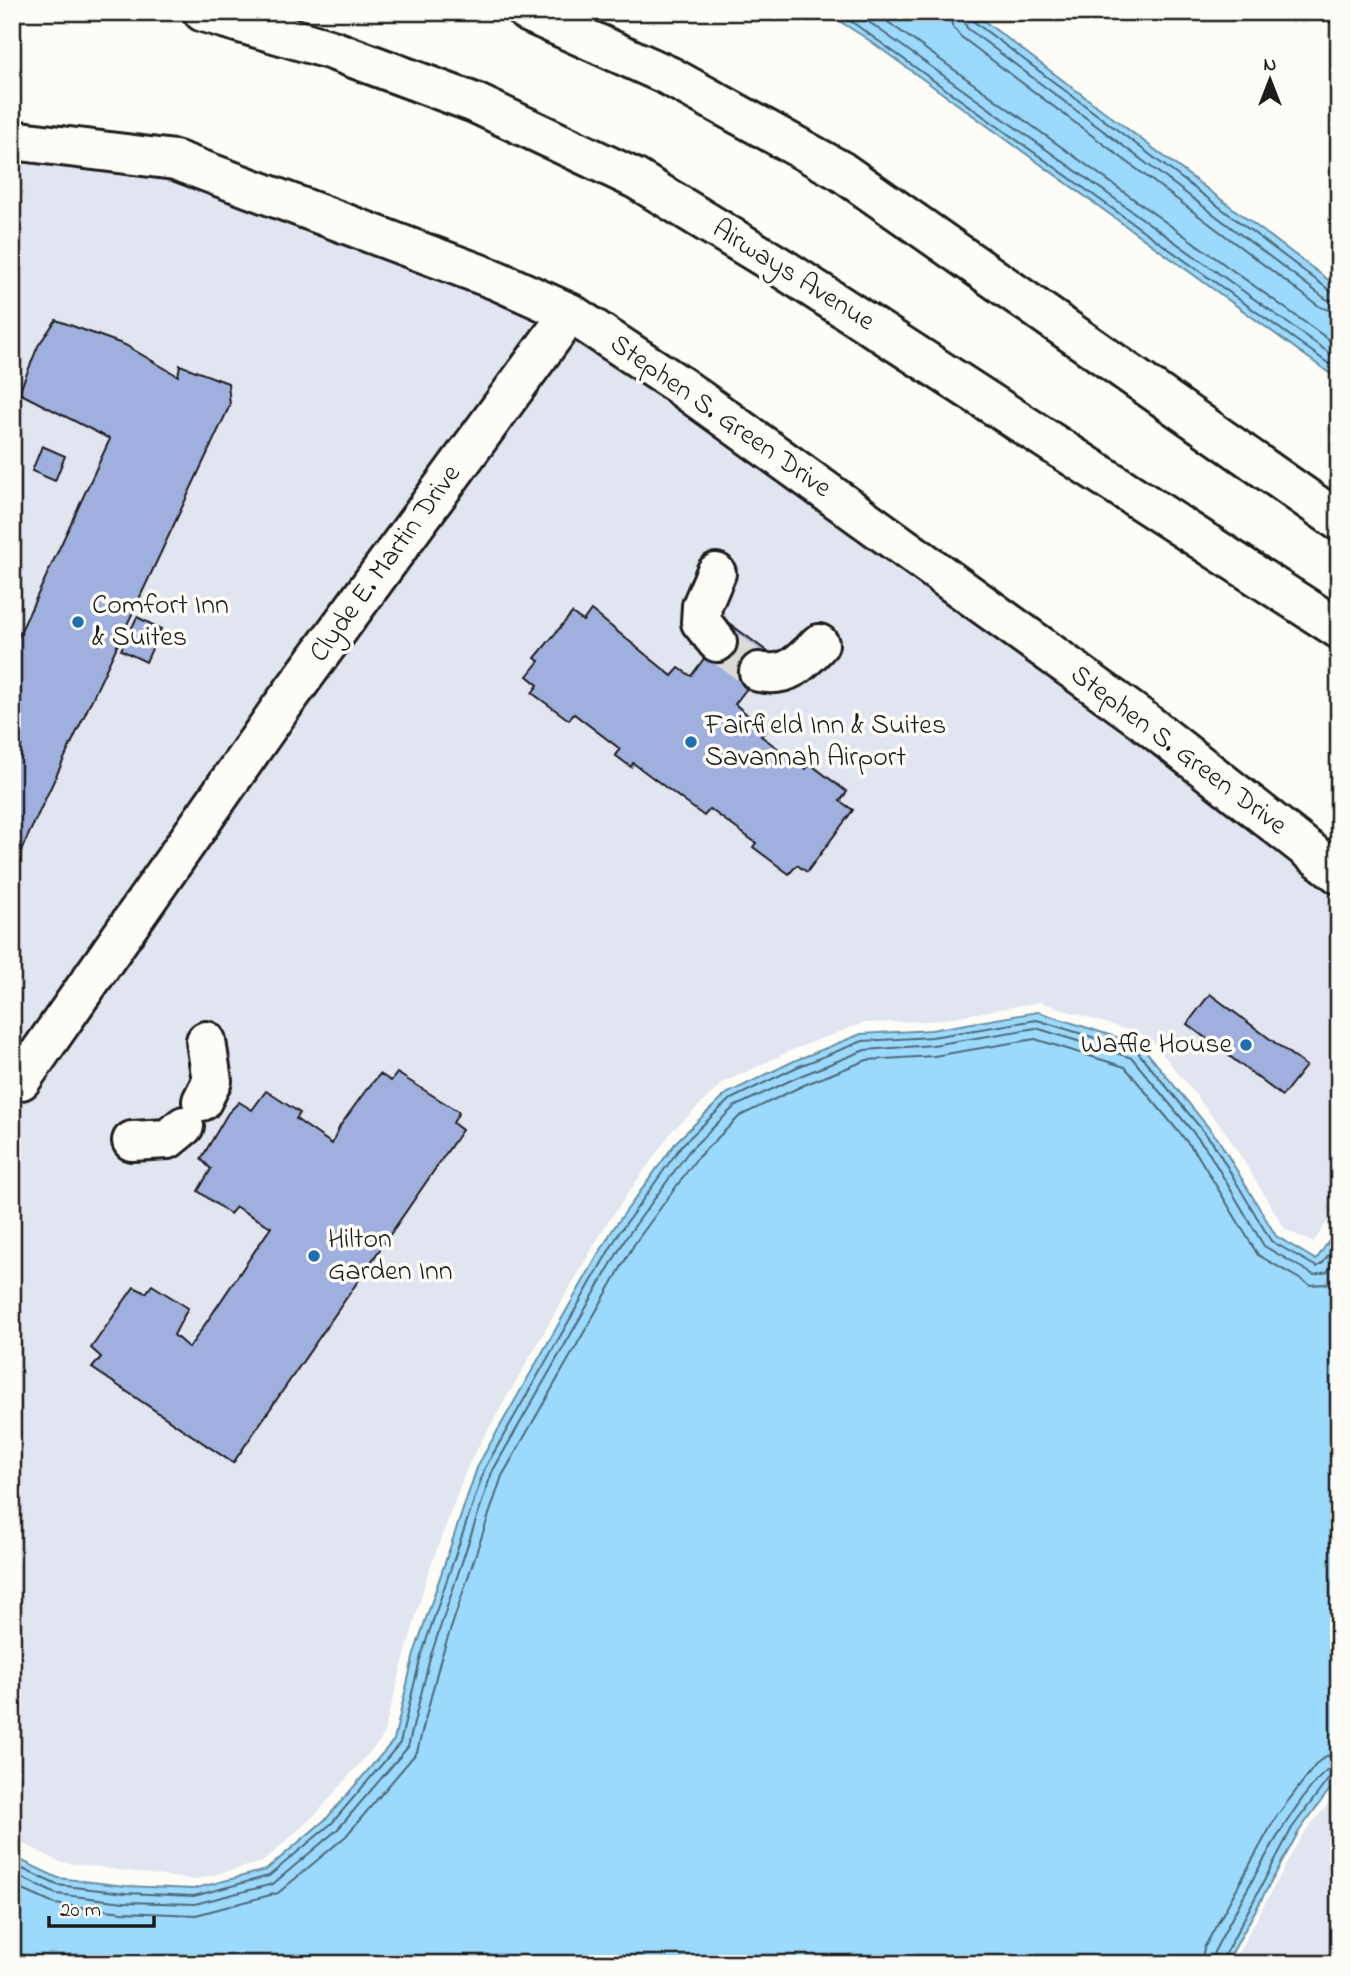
<svg xmlns="http://www.w3.org/2000/svg" width="1351" height="1976" viewBox="0 0 1351 1976" font-family="'Indie Flower',sans-serif">
<rect width="100%" height="100%" fill="#fdfcf7"/>
<filter id="ink" filterUnits="userSpaceOnUse"><feTurbulence type="fractalNoise" baseFrequency=".0143" numOctaves="2"/><feDisplacementMap in="SourceGraphic" scale="14" xChannelSelector="R" yChannelSelector="G"/><feConvolveMatrix kernelMatrix="1 2 1 2 8 2 1 2 1" color-interpolation-filters="sRGB"/></filter>
<g filter="url(#ink)">
<!-- built -->
<path fill="#e1e5f0" d="M12,141L101,149L570,313L1339,874V1204L1313,1243L1285,1229L1227,1134L1149,1037L1040,1002L930,1021L863,1023L794,1049L723,1083L672,1131L607,1223L469,1463L427,1576L382,1738L317,1813L263,1862L194,1880L60,1862L12,1838Z
M1339,1791V1964H1232L1302,1835Z"/>
<!-- water -->
<path fill="#9bdafc" stroke="#688ea2" stroke-width="2" d="M825,12H972L1339,288V380L866,38Z
M1038,1012L1141,1045L1218,1139L1276,1236L1316,1260L1339,1226V1777L1299,1831L1226,1964H12V1856L58,1878L125,1886L193,1889L266,1870L327,1818L394,1740L414,1654L478,1465L613,1229L677,1141L726,1094L794,1061L861,1034L931,1030Z"/>
<g fill="none" stroke-linecap="round" stroke-linejoin="round">
<!-- shore -->
<path stroke="#4f6876" stroke-width="2" d="M838,12L1339,371
M855,12L1339,360
M874,12L1339,347
M950,12L952,25L960,36L1320,307L1339,313
M960,12L967,28L1326,299L1339,302
M969,12L973,21L1332,292L1339,293
M12,1864L57,1885L125,1893L194,1896L269,1876L332,1823L400,1743L421,1656L485,1468L619,1233L682,1145L729,1100L797,1067L863,1041L932,1037L1037,1020L1137,1051L1213,1143L1271,1241L1317,1267L1323,1263L1339,1239
M12,1873L56,1894L124,1902L195,1904L273,1884L338,1829L408,1747L430,1658L492,1472L626,1238L689,1151L734,1107L800,1076L865,1050L933,1045L1036,1028L1132,1058L1206,1148L1264,1246L1314,1275L1327,1272L1339,1255
M12,1885L54,1904L123,1912L196,1915L278,1893L346,1836L417,1752L440,1661L502,1476L635,1243L697,1158L740,1116L804,1085L867,1060L934,1056L1035,1039L1125,1067L1197,1154L1258,1255L1310,1285L1326,1284L1339,1274
M1201,1964L1204,1948L1276,1817L1317,1763L1326,1756L1339,1754
M1211,1964L1214,1952C1231,1920 1308,1766 1339,1765
M1220,1964L1292,1828L1330,1777L1339,1774"/>
</g>
<!-- building -->
<path fill="#9fb0df" stroke="#1c1c1c" stroke-width="2" d="M1330,12H1339V29L1330,22L1335,15Z
M56,320L125,345L178,376L180,365L228,383L230,405L12,870V650L110,439L19,393L38,346Z
M42,446L65,456L55,481L32,471Z
M591,610L672,676L679,668L691,676L730,624L772,655L735,704L766,731L761,736L806,769L810,764L847,792L840,801L853,810L807,872L797,865L789,874L753,847L756,843L710,809L704,816L633,763L631,767L615,755L620,749L574,714L569,720L532,693L538,685L527,676L539,661L535,658L572,613L583,621Z
M137,617L161,629L146,662L121,650Z
M1210,994L1306,1066L1282,1096L1187,1024Z
M397,1073L459,1112L453,1123L462,1130L233,1463L92,1368L101,1357L91,1348L134,1287L146,1293L152,1285L188,1308L174,1335L189,1348L271,1227L236,1207L230,1214L198,1191L211,1169L201,1159L228,1113L239,1102L252,1110L266,1091L300,1113L296,1119L332,1144L340,1126L366,1090L380,1074L391,1081Z"/>
<g fill="none" stroke-linecap="round" stroke-linejoin="round">
<!-- minor-tunnel -->
<path stroke="#dbdad6" stroke-width="38" stroke-dasharray="38 19" stroke-linecap="butt" d="M717,642L759,672"/>
<!-- minor casing -->
<g stroke="#1c1c1c" stroke-width="44">
<path id="minor" d="M12,140L175,160L496,280L570,313L679,385L1140,718L1339,874
M716,573L702,606L701,622L717,642
M759,672C787,678 801,663 819,644
M21,1080L280,709L570,313
M202,1101L212,1081L206,1041
M132,1141L168,1139L184,1126"/>
</g>
<!-- major casing -->
<g stroke="#1c1c1c" stroke-width="44">
<path id="major" d="M203,12L332,50L475,103L636,179L785,270L1339,629
M527,12L669,76L841,171L1339,521"/>
</g>
<!-- minor -->
<use href="#minor" stroke="#fdfcf7" stroke-width="38"/>
<!-- major -->
<use href="#major" stroke="#fdfcf7" stroke-width="38"/>
</g>
</g>
<!-- markers -->
<g fill="#1f6fb2" stroke="#fdfcf7" stroke-width="2.5">
<circle cx="78" cy="622" r="7"/>
<circle cx="691" cy="742" r="7"/>
<circle cx="1246" cy="1045" r="7"/>
<circle cx="314" cy="1256" r="7"/>
</g>
<g text-anchor="middle" dominant-baseline="central" stroke-width="7" stroke-linejoin="round" paint-order="stroke">
<!-- street labels -->
<g font-size="28" fill="#1c1c1c" stroke="#fdfcf7">
<text transform="translate(793 276) rotate(32)">Airways Avenue</text>
<text transform="translate(720 417) rotate(35)">Stephen S. Green Drive</text>
<text transform="translate(386 564) rotate(-54)">Clyde E. Martin Drive</text>
<text transform="translate(1178 751) rotate(37)">Stephen S. Green Drive</text>
</g>
<!-- poi labels -->
<g font-size="28" fill="#1c1c1c" stroke="#fdfcf7" text-anchor="start">
<text x="92" y="606">Comfort Inn<tspan x="92" dy="32">&amp; Suites</tspan></text>
<text x="705" y="726">Fairfield Inn &amp; Suites<tspan x="705" dy="32">Savannah Airport</tspan></text>
<text x="1232" y="1045" text-anchor="end">Waffle House</text>
<text x="328" y="1240">Hilton<tspan x="328" dy="32">Garden Inn</tspan></text>
</g>
</g>
<!-- margin -->
<rect width="1351" height="1976" fill="none" stroke="#fdfcf7" stroke-width="42"/>
<rect x="21" y="21" width="1309" height="1934" fill="none" stroke="#1c1c1c" stroke-width="2.5" filter="url(#ink)"/>
<!-- north arrow -->
<g transform="translate(1270 80)" stroke="#fdfcf7" stroke-width="5" paint-order="stroke">
<path d="M0-5L12 26L0 18L-12 26Z" fill="#1c1c1c"/>
<text y="-10" font-size="19" font-weight="bold" text-anchor="middle" fill="#1c1c1c">N</text>
</g>
<!-- scale -->
<path d="M49 1916v10h105v-10" fill="none" stroke="#1c1c1c" stroke-width="3.5"/>
<text x="60" y="1916" font-size="21" fill="#1c1c1c" stroke="#fdfcf7" stroke-width="5" paint-order="stroke">20 m</text>
</svg>
